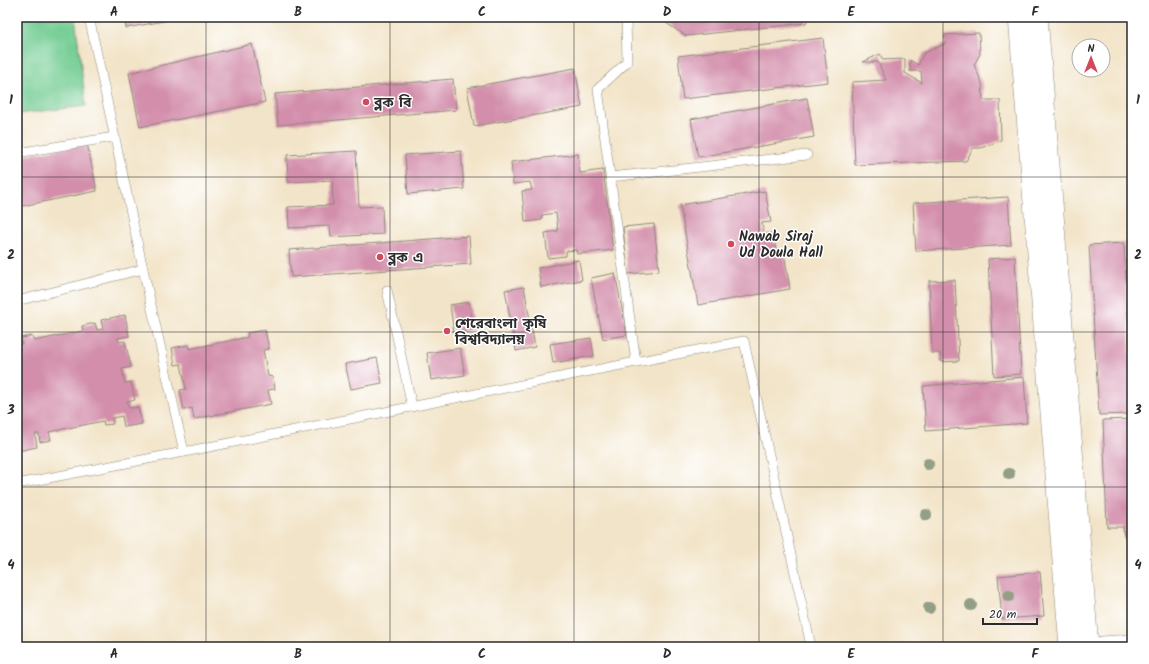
<svg xmlns="http://www.w3.org/2000/svg" width="1149" height="664" viewBox="0 0 1149 664" font-family="Kalam,'Noto Sans Bengali',sans-serif">
<rect width="100%" height="100%" fill="#fff"/>
<filter id="ink" filterUnits="userSpaceOnUse"><feTurbulence type="fractalNoise" baseFrequency=".025" numOctaves="2"/><feDisplacementMap in="SourceGraphic" scale="8" xChannelSelector="R" yChannelSelector="G"/><feConvolveMatrix kernelMatrix="1 2 1 2 8 2 1 2 1" color-interpolation-filters="sRGB"/></filter>
<filter id="wash" filterUnits="userSpaceOnUse"><feTurbulence type="fractalNoise" baseFrequency=".012" numOctaves="4" result="noise"/><feDisplacementMap in="SourceGraphic" scale="16" xChannelSelector="R" yChannelSelector="G"/><feGaussianBlur stdDeviation="0.9" result="paint"/><feColorMatrix in="noise" values="0 0 0 0 0 0 0 0 0 0 0 0 0 0 0 0 0 1.4 0 .05"/><feComposite in="paint" operator="in"/></filter>
<g filter="url(#wash)">
<rect width="100%" height="100%" fill="#f2e4c8"/>
<path fill="#74cd94" stroke="#507c60" d="M17,17H75L86,106L17,114Z"/>
<g id="blocks">
<g fill="#d38eab">
<path d="M124,17H180V18L126,28Z"/>
<path d="M657,17H809L806,23L686,36Z"/>
<path d="M1129,17H1132V30H1130Z"/>
<path d="M979,33L980,54L974,65L982,83L983,100H1000L1001,140L981,148H973L966,161L855,165L852,82L886,80L878,62H863L880,54L883,60L905,59V73L922,83L921,71H910V60L918,65L924,53L945,44V35Z"/>
<path d="M823,38L828,82L683,99L678,56Z"/>
<path d="M252,44L265,102L140,127L129,73Z"/>
<path d="M575,68L582,107L474,126L467,88Z"/>
<path d="M453,79L456,110L278,125L275,94Z"/>
<path d="M807,98L814,137L698,157L691,119Z"/>
<path d="M87,143L97,191L17,207V157Z"/>
<path d="M356,151L359,207L382,206L383,234L331,237L330,226L289,228L288,207L333,205L332,180L288,182L287,155Z"/>
<path d="M461,151L464,189L408,194L405,155Z"/>
<path d="M578,154L580,173L603,170L613,250L577,254L576,250L566,251V256L548,258L545,233L558,231L556,213L542,215V220L525,222L522,191L532,190L530,182L513,184L511,162Z"/>
<path d="M765,191L771,222L762,223L764,235L773,233L777,254L784,253L790,289L698,305L680,205Z"/>
<path d="M1008,197L1011,245L916,251L913,203Z"/>
<path d="M654,224L659,271L628,274L623,227Z"/>
<path d="M469,236L471,264L291,277L289,250Z"/>
<path d="M1124,243L1132,380V414L1099,415L1089,245Z"/>
<path d="M1015,257L1021,374L994,376L988,259Z"/>
<path d="M579,260L582,280L541,287L538,268Z"/>
<path d="M615,273L627,335L603,339L591,278Z"/>
<path d="M955,280L959,361L941,362L940,353H932L929,281Z"/>
<path d="M524,287L535,347L516,351L505,290Z"/>
<path d="M469,302L474,329L454,333L450,305Z"/>
<path d="M125,315L129,336L118,338L119,342L125,341L131,367L122,369L125,383L131,382L135,400L127,401L129,408L138,407L142,424L124,427L122,416L112,418L113,424L104,425L103,421L49,432L51,440L40,442L39,434H35L37,447L17,451V425H19V422H17V360L19,359L18,355H17V345L22,344L21,338L32,336L34,341L83,331L82,326L95,323L97,330L103,329L101,320Z"/>
<path d="M265,330L269,349L263,350L268,376L273,377L275,389L268,390L271,404L194,419L192,408L184,410L180,390L186,389L181,364L175,365L172,348L188,345L189,349L248,337L247,333Z"/>
<path d="M591,338L594,356L553,363L550,344Z"/>
<path d="M460,348L465,375L431,380L427,353Z"/>
<path d="M377,358L382,383L351,389L345,364Z"/>
<path d="M1024,377L1027,423L926,431L923,386Z"/>
<path d="M1132,419V537H1124L1123,527H1107L1103,420Z"/>
<path d="M1040,572L1044,616L1002,619L998,576Z"/>
</g>
</g>
</g>
<g filter="url(#ink)">
<use href="#blocks" fill-opacity="0" stroke="#8e887a" stroke-width="1"/>
<g fill="none" stroke-linecap="round" stroke-linejoin="round">
<defs>
<g id="service">
<path d="M89,17L143,269L184,452L636,362"/>
<path d="M626,17L627,62L598,89L636,362L744,341L811,646"/>
<path d="M17,153L114,137"/>
<path d="M611,177L807,155"/>
<path d="M387,290L412,407"/>
<path d="M17,301L143,269"/>
<path d="M17,484L184,452"/>
</g>
<g id="tertiary">
<path d="M1019,17L1070,647"/>
<path d="M1037,17L1088,647"/>
<path d="M1102,647L1132,645"/>
</g>
</defs>
<use href="#service" stroke="#8e887a" stroke-width="10"/>
<use href="#tertiary" stroke="#8e887a" stroke-width="22"/>
<use href="#service" stroke="#fff" stroke-width="9"/>
<use href="#tertiary" stroke="#fff" stroke-width="21"/>
</g>
<g fill="#939e86">
<circle cx="928" cy="464" r="6"/>
<circle cx="1009" cy="474" r="6"/>
<circle cx="926" cy="515" r="6"/>
<circle cx="1009" cy="596" r="6"/>
<circle cx="971" cy="605" r="6"/>
<circle cx="929" cy="608" r="6"/>
</g>
</g>
<path fill="none" stroke="#2b2b2b" stroke-width="1" stroke-opacity="0.55" d="M206,17V647M390,17V647M574,17V647M759,17V647M943,17V647M17,177H1132M17,332H1132M17,487H1132"/>
<g fill="#d1495b" stroke="#fff" stroke-width="1.5">
<circle cx="366" cy="102" r="4"/>
<circle cx="731" cy="244" r="4"/>
<circle cx="380" cy="257" r="4"/>
<circle cx="447" cy="331" r="4"/>
</g>
<g text-anchor="middle" stroke-width="3" stroke-linejoin="round" paint-order="stroke">
<g font-size="14" font-weight="bold" fill="#2b2b2b" stroke="#fff" text-anchor="start">
<text x="374" y="107">ব্লক বি</text>
<text x="739" y="241">Nawab Siraj<tspan x="739" dy="16">Ud Doula Hall</tspan></text>
<text x="388" y="262">ব্লক এ</text>
<text x="455" y="328">শেরেবাংলা কৃষি<tspan x="455" dy="16">বিশ্ববিদ্যালয়</tspan></text>
</g>
</g>
<rect width="1149" height="664" fill="none" stroke="#fff" stroke-width="44"/>
<g transform="translate(1091 58)"><circle r="19" fill="#ffffff" stroke="#aaaaaa"/>
<path d="M0-3L7 15L0 10L-7 15Z" fill="#d1495b"/>
<text y="-6" font-size="11" font-weight="bold" text-anchor="middle" fill="#2b2b2b">N</text>
</g>
<path d="M983 618v6h54v-6" fill="none" stroke="#2b2b2b" stroke-width="2"/>
<text x="989" y="618" font-size="12" fill="#2b2b2b" stroke="#ffffff" stroke-width="3" paint-order="stroke">20 m</text>
<rect x="22" y="22" width="1105" height="620" fill="none" stroke="#2b2b2b" stroke-width="1.5"/>
<g font-size="13" text-anchor="middle" font-weight="bold" fill="#2b2b2b">
<text x="114" y="16">A</text>
<text x="298" y="16">B</text>
<text x="482" y="16">C</text>
<text x="667" y="16">D</text>
<text x="851" y="16">E</text>
<text x="1035" y="16">F</text>
<text x="11" y="104">1</text>
<text x="1138" y="104">1</text>
<text x="11" y="259">2</text>
<text x="1138" y="259">2</text>
<text x="11" y="414">3</text>
<text x="1138" y="414">3</text>
<text x="11" y="569">4</text>
<text x="1138" y="569">4</text>
<text x="114" y="658">A</text>
<text x="298" y="658">B</text>
<text x="482" y="658">C</text>
<text x="667" y="658">D</text>
<text x="851" y="658">E</text>
<text x="1035" y="658">F</text>
</g>
</svg>
